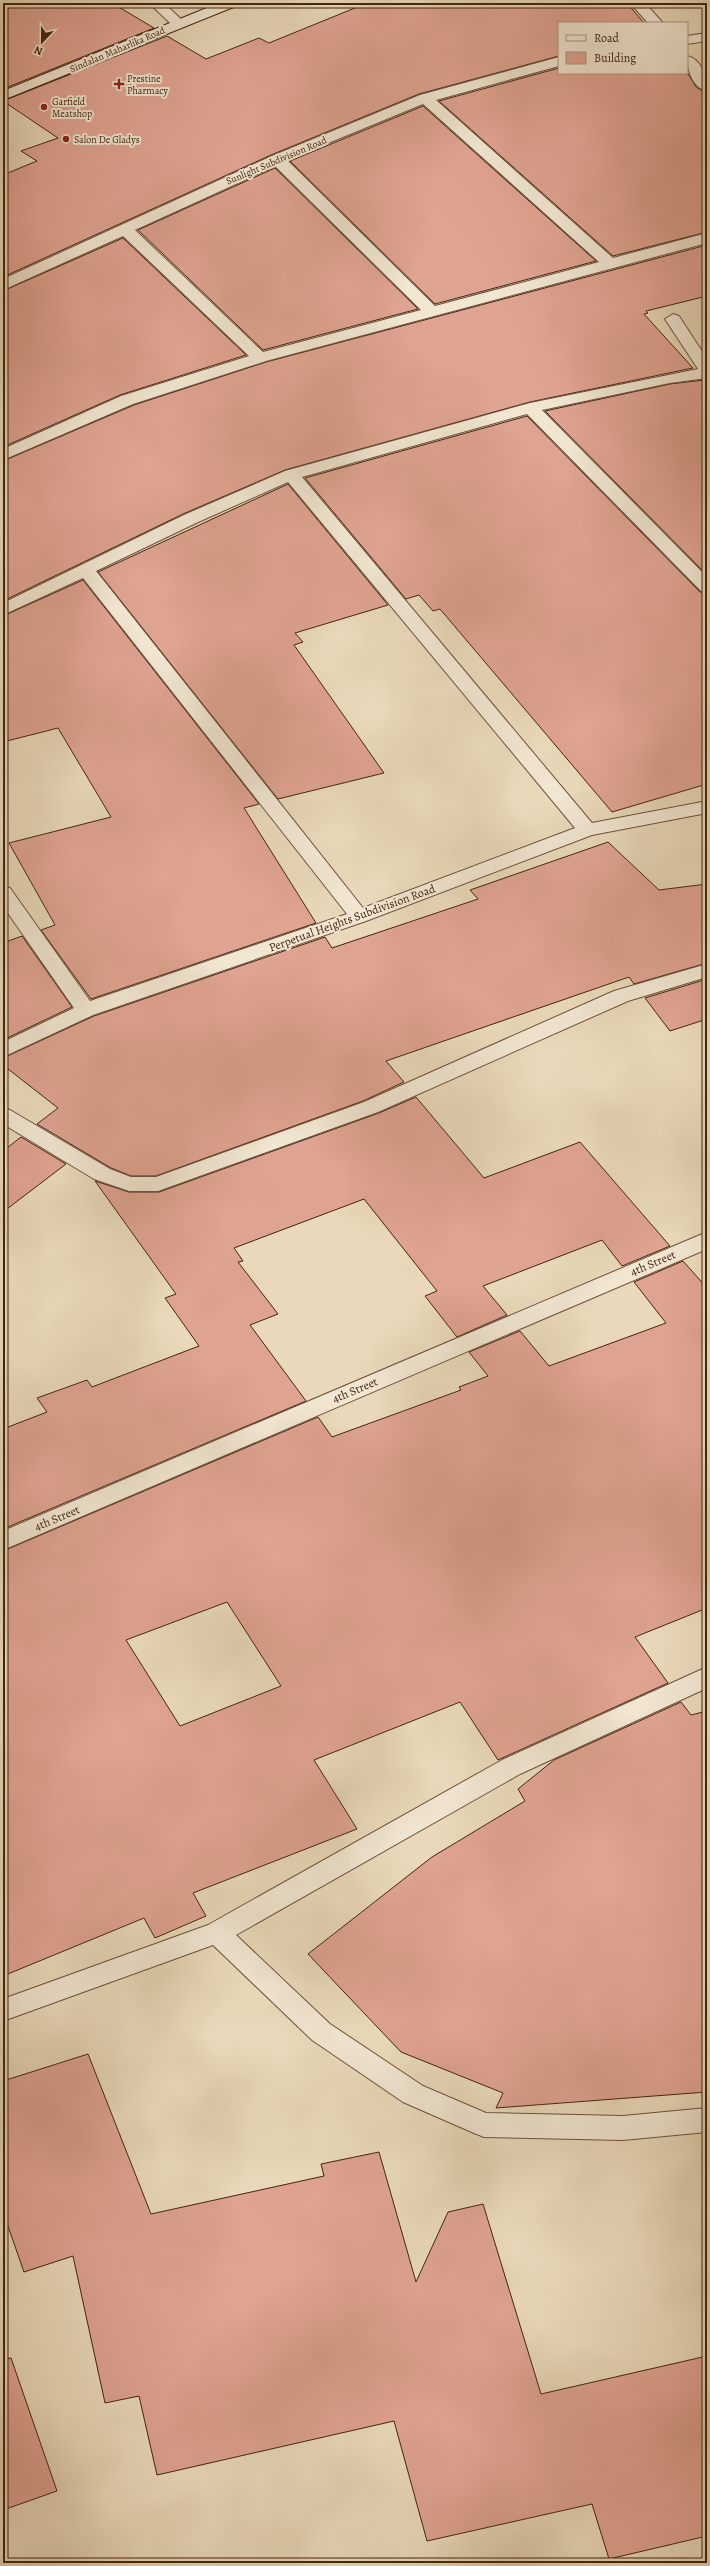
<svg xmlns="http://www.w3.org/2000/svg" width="710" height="2566" viewBox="0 0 710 2566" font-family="Alegreya,serif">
<rect width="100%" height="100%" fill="#e9d9ba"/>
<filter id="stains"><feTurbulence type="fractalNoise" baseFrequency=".005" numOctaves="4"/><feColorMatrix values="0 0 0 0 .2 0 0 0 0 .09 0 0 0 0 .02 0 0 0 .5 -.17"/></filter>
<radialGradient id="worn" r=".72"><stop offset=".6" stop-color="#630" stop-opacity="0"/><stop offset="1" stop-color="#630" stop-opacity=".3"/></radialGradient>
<g fill="#dfa391" stroke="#44230f" fill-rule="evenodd">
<path d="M3,3H112L154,28L3,89Z"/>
<path d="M367,3H627L644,23H559V56L419,94L271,155L3,277V175L37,161L21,151L58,138L3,101L167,36L206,59L259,38L269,43Z"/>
<path d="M559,68V73L687,72L696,87L707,94V232L613,256L439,101Z"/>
<path d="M423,106L596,261L435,304L290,161Z"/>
<path d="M275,168L418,309L263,350L138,230Z"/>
<path d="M123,238L246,355L120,395L3,447V291Z"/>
<path d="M707,245V296L646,311L648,313L644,314L693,368L530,402L285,470L183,514L3,601V461L134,405L266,362Z"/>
<path d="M704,380L707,384V575L545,411L670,384Z"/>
<path d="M527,416L700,592L707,593V784L612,812L440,609L433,611L419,595L406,599L305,478Z"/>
<path d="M288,484L388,605L295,633L303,642L294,645L384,773L278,799L98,572Z"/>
<path d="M83,580L259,804L244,808L316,923L91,999L41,930L55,925L9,843L111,817L58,728L3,742V616Z"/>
<path d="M608,842L659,890L707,884V963L634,984L629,977L386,1061L404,1082L363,1101L156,1176H131L111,1168L37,1124L58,1108L3,1065V1058L94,1016L325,937L332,948L478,899L470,890Z"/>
<path d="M22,936L72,1007L3,1040V943Z"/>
<path d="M707,979V1019L670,1031L645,998Z"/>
<path d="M416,1097L484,1178L580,1142L670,1246L622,1266L602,1240L483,1286L507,1315L457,1337L425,1296L437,1291L364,1199L234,1248L243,1261L238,1262L278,1314L250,1325L306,1401L3,1529V1429L47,1412L37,1398L87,1380L92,1387L199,1346L165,1298L176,1294L95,1181L129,1192H159L379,1113Z"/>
<path d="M21,1137L66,1164L3,1212V1151Z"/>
<path d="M683,1261L707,1288V1608L635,1637L668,1683L498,1760L460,1702L314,1760L357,1829L193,1893L206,1916L155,1938L144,1918L3,1976V1551L318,1417L332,1437L461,1390L459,1387L488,1376L469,1352L520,1331L549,1366L666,1323L634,1282ZM227,1602L281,1686L180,1726L126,1640Z"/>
<path d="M681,1702L691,1715L707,1711V2092L496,2108L503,2093L401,2052L308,1954L432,1857L525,1801L518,1789L554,1760Z"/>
<path d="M88,2054L151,2214L324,2176L321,2164L379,2152L416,2282L448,2212L483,2204L541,2394L707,2356V2536L609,2559L592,2504L427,2541L394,2421L157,2475L139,2396L105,2403L73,2256L24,2272L3,2212V2081Z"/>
<path d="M11,2358L57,2491L3,2510V2359Z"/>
</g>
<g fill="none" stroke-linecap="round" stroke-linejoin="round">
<defs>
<g id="minor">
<path d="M149,3H164L185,23L178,27L173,26Z"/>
<path d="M630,3H645L663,23H648Z"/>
<path d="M707,33V41L687,44V36Z"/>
<path d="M687,56C702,59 707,78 707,91C692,88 687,69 687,56Z"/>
<path d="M559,57V66L436,100L613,258L707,233V243L266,361L133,404L3,460V449L121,396L249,356L123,236L3,290V279L272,156L420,95ZM423,104L599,262L435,306L287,160ZM275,166L421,310L263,352L135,230Z"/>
<path d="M673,314L679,316L707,359V378L670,383L542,410L707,577V592L701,591L527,414L302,477L592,823L707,801V813L592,835L366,921L93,1015L3,1057V1042L74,1008L3,906V886L10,888L90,1001L347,914L83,578L3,615V603L184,515L285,471L530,403L698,369L665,319ZM288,482L575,828L363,908L96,571L196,523Z"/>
<path d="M707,964V977L628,1001L378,1112L158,1191H129L94,1179L3,1124V1108L10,1110L110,1169L131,1177H156L364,1102L614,991Z"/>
<path d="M707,1232V1249L3,1550V1531Z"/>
<path d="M707,1667V1688L520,1774L236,1935L330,2024L423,2086L486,2113L623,2116L707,2108V2132L623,2140L484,2137L474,2133L403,2102L312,2040L213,1945L3,2021V1999L208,1925L502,1760Z"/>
</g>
<path id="secondary" d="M219,3H238L236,6L3,100V91Z"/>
</defs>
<use href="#minor" stroke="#6d503a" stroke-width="2"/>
<use href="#secondary" stroke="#44230f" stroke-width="2"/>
<use href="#minor" fill="#f1e6d2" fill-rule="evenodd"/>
<use href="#secondary" fill="#f1e6d2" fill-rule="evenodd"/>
</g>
<g fill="#8f2418" stroke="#f1e6d2" stroke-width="1.5">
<path d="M117 78h4v4h4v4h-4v4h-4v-4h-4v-4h4z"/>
<circle cx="44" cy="107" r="4"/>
<circle cx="66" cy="139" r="4"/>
</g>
<g text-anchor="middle" stroke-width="4" stroke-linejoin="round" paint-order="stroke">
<g font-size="10" fill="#44230f" stroke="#f1e6d2">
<text transform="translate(117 49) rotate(-23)" y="4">Sindalan Maharlika Road</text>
<text transform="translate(276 160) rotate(-23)" y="4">Sunlight Subdivision Road</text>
</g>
<g font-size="10" fill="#44230f" stroke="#f1e6d2" text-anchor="start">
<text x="127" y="82">Prestine<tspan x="127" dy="12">Pharmacy</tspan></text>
<text x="52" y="105">Garfield<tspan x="52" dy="12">Meatshop</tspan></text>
<text x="74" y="143">Salon De Gladys</text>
</g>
<g font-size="12" fill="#44230f" stroke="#f1e6d2">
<text transform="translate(352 918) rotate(-20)" y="4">Perpetual Heights Subdivision Road</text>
<text transform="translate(653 1263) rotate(-23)" y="4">4th Street</text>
<text transform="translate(355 1390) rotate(-23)" y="4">4th Street</text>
<text transform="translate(57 1518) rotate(-23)" y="4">4th Street</text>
</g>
</g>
<rect width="710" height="2566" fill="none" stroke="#e9d9ba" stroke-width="16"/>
<rect x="4" y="4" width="702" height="2558" fill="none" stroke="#44230f" stroke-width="2"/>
<rect x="8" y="8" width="694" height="2550" fill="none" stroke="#44230f"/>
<rect x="558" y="22" width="130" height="52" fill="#f1e6d2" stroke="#ac9884"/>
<rect x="566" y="35" width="20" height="6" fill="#f1e6d2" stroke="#ac9884"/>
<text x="594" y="42" font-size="12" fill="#44230f">Road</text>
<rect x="566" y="52" width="20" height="12" fill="#dfa391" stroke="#ac9884"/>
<text x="594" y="62" font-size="12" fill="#44230f">Building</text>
<g transform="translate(42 42) rotate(202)" stroke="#f1e6d2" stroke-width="3" paint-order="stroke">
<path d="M0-3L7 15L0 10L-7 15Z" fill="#44230f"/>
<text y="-6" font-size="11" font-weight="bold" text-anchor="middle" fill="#44230f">N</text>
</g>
<rect width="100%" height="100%" filter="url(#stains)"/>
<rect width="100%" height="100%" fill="url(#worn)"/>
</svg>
